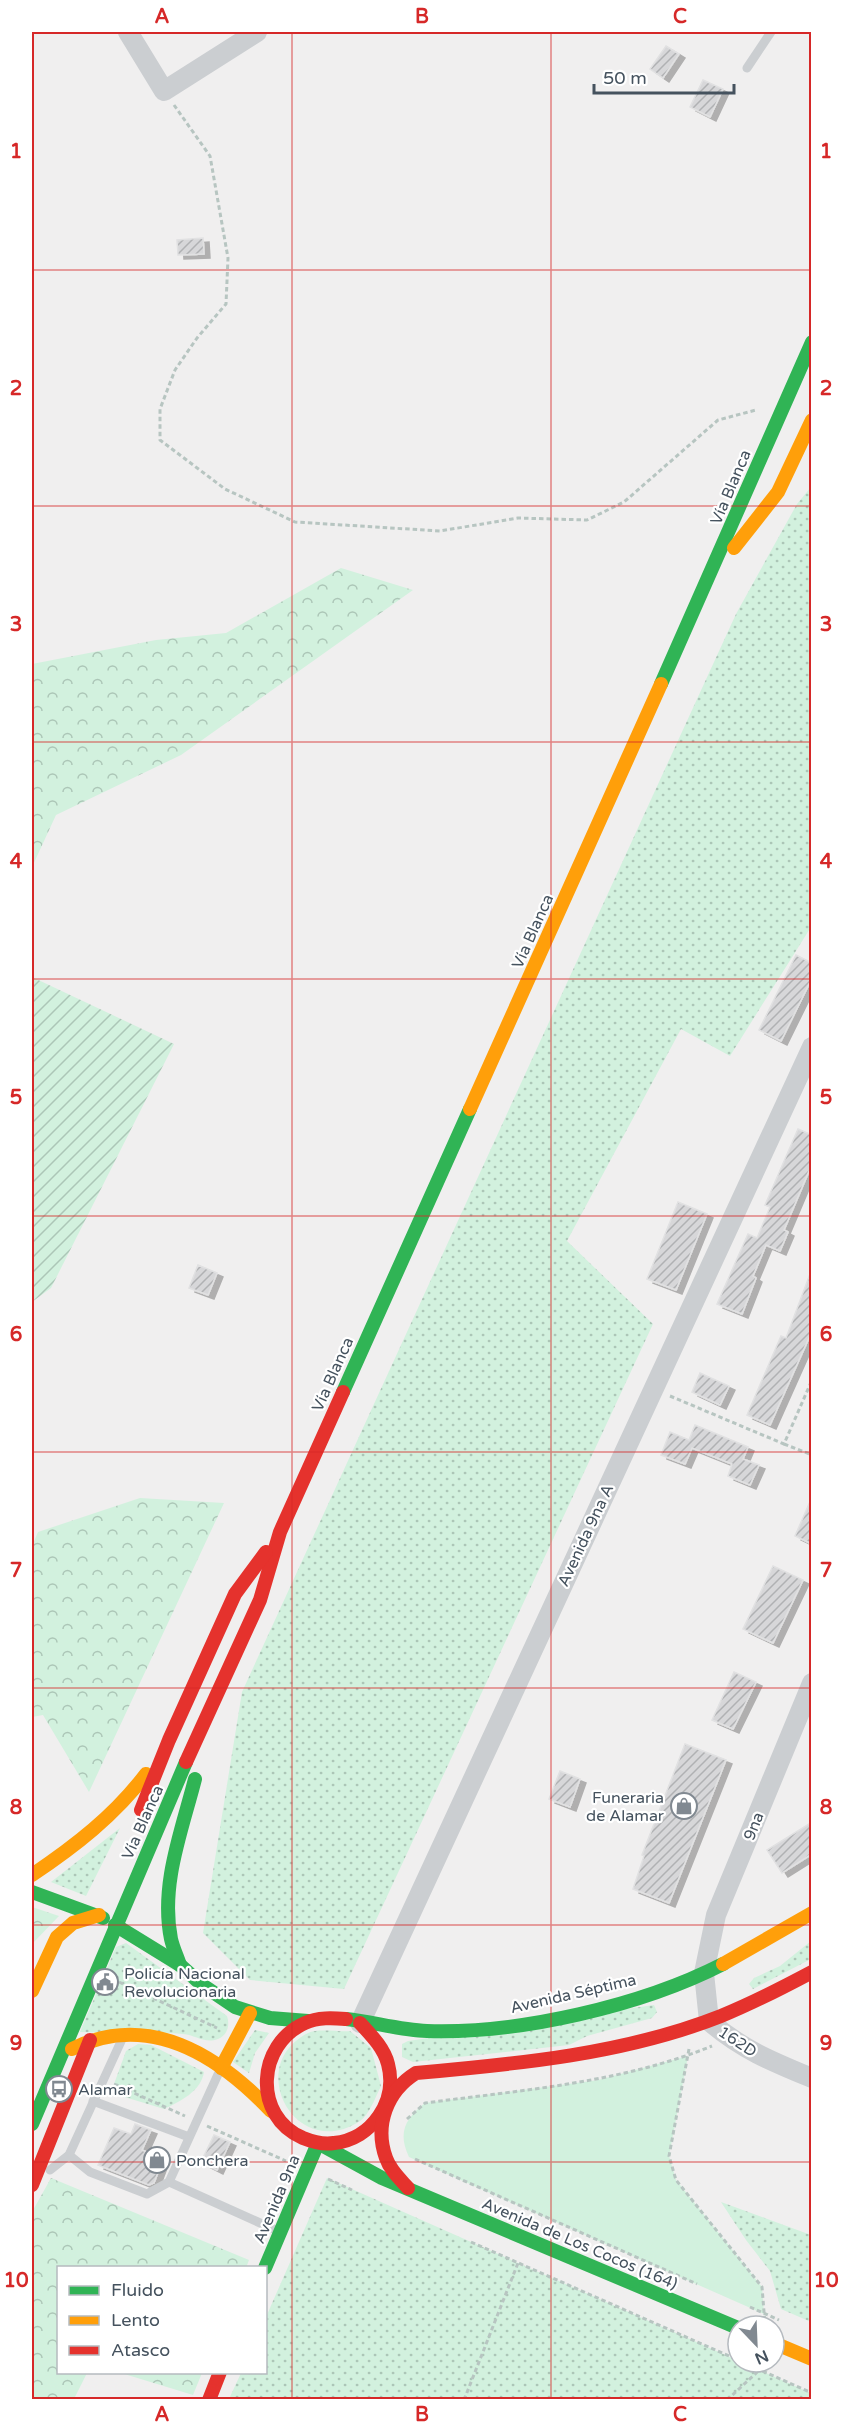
<svg xmlns="http://www.w3.org/2000/svg" width="843" height="2431" viewBox="0 0 843 2431" font-family="'Varela Round',sans-serif">
<defs>
<pattern id="grass-dots" width="8" height="8" patternUnits="userSpaceOnUse" patternTransform="scale(1.5)"><rect width="8" height="8" fill="#d2f1de"/><path d="M2 2h.1M6 6h.1" fill="none" stroke="#acc6b7" stroke-width="1.8" stroke-linecap="round"/></pattern>
<pattern id="forest-crowns" width="20" height="18" patternUnits="userSpaceOnUse" patternTransform="scale(1.5)"><rect width="20" height="18" fill="#d2f1de"/><path d="M2 6a3 3 0 1 1 6 0M12 15a3 3 0 1 1 6 0" fill="none" stroke="#acc6b7"/></pattern>
<pattern id="garden-furrows" width="10" height="10" patternUnits="userSpaceOnUse" patternTransform="scale(1.5)"><rect width="10" height="10" fill="#d2f1de"/><path d="M-1 1l2-2M0 10L10 0M9 11l2-2" fill="none" stroke="#acc6b7"/></pattern>
<pattern id="building-hatch" width="6" height="6" patternUnits="userSpaceOnUse" patternTransform="scale(1.5)"><rect width="6" height="6" fill="#d7d7d9"/><path d="M-1 1l2-2M0 6l6-6M5 7l2-2" fill="none" stroke="#b0b1b3"/></pattern>
<filter id="shadow"><feDropShadow dx="6" dy="4" stdDeviation="0" flood-color="#0004"/></filter>
</defs>
<rect width="100%" height="100%" fill="#f0efef"/>
<g fill="url(#grass-dots)">
<path d="M811,487V927L730,1056L681,1029L567,1241L653,1324L344,1989L250,1980L203,1933L242,1692L736,614L797,504Z"/>
<path d="M120,1828L86,1896L51,1882Z"/>
<path d="M811,1941V1959L753,1989L749,1984L754,1978L780,1966Z"/>
<path d="M126,1943L227,2016C230,2024 228,2035 218,2039C204,2044 196,2035 183,2034C149,2031 114,2033 80,2032L116,1947Z"/>
<path d="M654,2005L657,2012L652,2018L587,2036L569,2045L413,2062L402,2057V2044L408,2041Z"/>
<path d="M255,2030L269,2033L255,2053L249,2073L233,2062Z"/>
<path d="M350,2031L371,2048L381,2086C376,2096 369,2115 360,2121C296,2163 243,2066 308,2033C318,2028 338,2032 350,2031Z"/>
<path d="M138,2044L151,2045L204,2072C201,2091 181,2101 164,2109L118,2095L114,2091V2084L126,2051Z"/>
<path d="M327,2178L811,2393V2399H229L241,2373L266,2372V2317Z"/>
<path d="M721,2202L811,2235V2322L781,2309L770,2271L746,2240Z"/>
</g>
<g fill="url(#forest-crowns)">
<path d="M341,568L413,590L181,755L56,815L32,867V664L156,640L226,633Z"/>
<path d="M140,1498L224,1503L89,1792L43,1715L32,1717V1546L38,1532Z"/>
<path d="M32,1907L59,1916L32,1944Z"/>
<path d="M51,2178L249,2260L246,2268H58V2372L87,2373L74,2399L32,2400V2212Z"/>
<path d="M121,2373L202,2372V2373L193,2395Z"/>
</g>
<path fill="#d2f1de" d="M688,2056L669,2156L676,2180L762,2287L764,2314L409,2157C397,2132 406,2118 425,2103L598,2080Z"/>
<path fill="url(#garden-furrows)" d="M32,977L174,1044L51,1288L32,1302Z"/>
<g fill="url(#building-hatch)" stroke="#e1e1e2" stroke-width="1.5" filter="url(#shadow)">
<path d="M666,46L679,54L663,78L650,69Z"/>
<path d="M703,80L723,89L710,117L690,107Z"/>
<path d="M203,238L204,254L178,255L177,240Z"/>
<path d="M796,955L812,963V978L781,1041L759,1030Z"/>
<path d="M798,1129L812,1135V1164L784,1230L788,1232L780,1251L766,1245L753,1276L756,1278L742,1314L717,1304L748,1234L757,1238L770,1207L765,1205Z"/>
<path d="M678,1202L707,1214L676,1290L647,1279Z"/>
<path d="M198,1265L217,1273L208,1295L189,1288Z"/>
<path d="M810,1274L812,1331L770,1425L747,1415L781,1336L786,1338Z"/>
<path d="M700,1373L729,1386L720,1405L692,1392Z"/>
<path d="M695,1425L748,1447L743,1459L759,1465L750,1485L728,1476L732,1464L692,1448L685,1464L661,1455L670,1432L689,1440Z"/>
<path d="M812,1497V1544L795,1536Z"/>
<path d="M773,1566L803,1580L773,1643L743,1629Z"/>
<path d="M734,1672L756,1682L733,1729L712,1720Z"/>
<path d="M685,1744L726,1760L669,1903L633,1889L644,1856L642,1855Z"/>
<path d="M560,1771L580,1779L570,1807L549,1799Z"/>
<path d="M812,1822V1854L782,1873L767,1850Z"/>
<path d="M135,2124L151,2130L142,2150L163,2159L154,2183L149,2185L98,2165L114,2128L131,2134Z"/>
<path d="M214,2135L230,2142L217,2170L201,2162Z"/>
</g>
<g fill="none" stroke-linecap="round" stroke-linejoin="round">
<g stroke="#b7c5c1" stroke-width="3" stroke-dasharray="4.5 3" stroke-linecap="butt">
<path d="M174,105L210,156L228,258L226,304L197,338L175,370L160,409V440L225,489L295,522L440,531L518,518L587,520L624,502L718,420L756,410"/>
<path d="M670,1396L784,1444L812,1380"/>
<path d="M784,1444L812,1455"/>
<path d="M119,1982L217,2028"/>
<path d="M689,2049L669,2156L676,2180L762,2287L765,2324"/>
<path d="M114,2084L185,2116"/>
<path d="M407,2119L425,2103C522,2090 621,2083 712,2046"/>
<path d="M207,2126L286,2161"/>
<path d="M415,2159L697,2284"/>
<path d="M328,2179L352,2190"/>
<path d="M471,2242L738,2360"/>
<path d="M750,2307L779,2320"/>
<path d="M742,2362L812,2393"/>
<path d="M464,2400L518,2263"/>
<path d="M727,2400L767,2363"/>
</g>
<g stroke="#cbced1" stroke-width="9">
<path d="M747,68L771,32"/>
<path d="M93,2101L189,2137"/>
<path d="M69,2155L90,2172L147,2194L169,2182L278,2231"/>
<path d="M50,2170L69,2155L123,2037"/>
<path d="M169,2182L220,2070"/>
</g>
<g stroke="#cbced1" stroke-width="20">
<path d="M128,32L164,91L257,32"/>
<path d="M812,1683L716,1915L704,1973L709,2021C741,2049 773,2062 812,2078"/>
<path d="M360,2023L812,1047"/>
</g>
<g stroke="#30b455" stroke-width="14">
<path d="M661,684L812,342"/>
<path d="M343,1392L470,1109"/>
<path d="M32,1892L103,1918"/>
<path d="M115,1925L180,1965L201,1984L235,2007L270,2018L308,2021"/>
<path d="M180,1965C177,1956 173,1948 171,1939C160,1885 182,1830 195,1779"/>
<path d="M346,2019C373,2022 400,2030 427,2031C519,2034 641,2006 723,1964"/>
<path d="M32,2124L186,1762"/>
<path d="M318,2143L382,2178L738,2328"/>
<path d="M265,2268L318,2143"/>
</g>
<g stroke="#ff9f0a" stroke-width="14">
<path d="M734,548L778,492L812,420"/>
<path d="M470,1109L661,684"/>
<path d="M32,1875C75,1846 114,1816 146,1774"/>
<path d="M723,1964L812,1913"/>
<path d="M32,1991L57,1937L73,1923L99,1915"/>
<path d="M72,2049C148,2011 218,2055 271,2111"/>
<path d="M221,2068L250,2013"/>
<path d="M774,2343L812,2359"/>
</g>
<g stroke="#e5322d" stroke-width="14">
<path d="M186,1762L260,1600L280,1532L343,1392"/>
<path d="M141,1810L169,1740L235,1594L266,1552"/>
<path d="M346,2019C333,2018 318,2017 305,2023C257,2044 252,2116 303,2138C313,2142 323,2145 334,2143C372,2139 398,2101 388,2064C384,2048 371,2035 360,2023"/>
<path d="M32,2185L90,2040"/>
<path d="M408,2188C400,2179 390,2170 386,2158C374,2125 387,2091 416,2073C518,2064 625,2054 721,2016C753,2003 782,1988 812,1972"/>
<path d="M209,2400L220,2372"/>
</g>
</g>
<path fill="none" stroke="#d62828" stroke-width="1.5" stroke-opacity="0.55" d="M292,32V2400M551,32V2400M32,270H812M32,506H812M32,742H812M32,979H812M32,1216H812M32,1452H812M32,1688H812M32,1925H812M32,2162H812"/>
<defs>
<symbol id="shop-ring" viewBox="-11 -11 22 22"><circle r="9.5" fill="#fff" stroke="#818991" stroke-width="1.5"/><path d="M-5-2.5h2.3a2.7 3.5 0 0 1 5.4 0H5L5.5 6h-11ZM-1.5-2.5h3a1.5 2.3 0 0 0-3 0Z" fill="#818991"/></symbol>
<symbol id="civic-ring" viewBox="-11 -11 22 22"><circle r="9.5" fill="#fff" stroke="#818991" stroke-width="1.5"/><path d="M-.6-6.5H3V-4.5H.6V-3L4-1V1h2V6H-6V1h2V-1L-.6-3ZM-1.2 2.5V6h2.4V2.5Z" fill="#818991"/></symbol>
<symbol id="bus-ring" viewBox="-11 -11 22 22"><circle r="9.5" fill="#fff" stroke="#818991" stroke-width="1.5"/><path d="M-5-6H5V4H4V6H2V4H-2V6H-4V4H-5ZM-3.5-4V0h7V-4ZM-3.5 1.2v1.5H-2V1.2ZM2 1.2v1.5H3.5V1.2Z" fill="#818991"/></symbol>
</defs>
<g fill-rule="evenodd">
<use href="#shop-ring" x="669" y="1791" width="30" height="30"/>
<use href="#civic-ring" x="90" y="1967" width="30" height="30"/>
<use href="#bus-ring" x="44" y="2074" width="30" height="30"/>
<use href="#shop-ring" x="142" y="2145" width="30" height="30"/>
</g>
<g text-anchor="middle" stroke-width="4.5" stroke-linejoin="round" paint-order="stroke">
<g font-size="16" fill="#45525e" stroke="#fff">
<text transform="translate(730 487) rotate(-67)" y="6">Vía Blanca</text>
<text transform="translate(532 931) rotate(-66)" y="6">Vía Blanca</text>
<text transform="translate(332 1374) rotate(-66)" y="6">Vía Blanca</text>
<text transform="translate(585 1535) rotate(-65)" y="6">Avenida 9na A</text>
<text transform="translate(142 1822) rotate(-66)" y="6">Vía Blanca</text>
<text transform="translate(753 1826) rotate(-68)" y="6">9na</text>
<text transform="translate(573 1993) rotate(-13)" y="6">Avenida Séptima</text>
<text transform="translate(738 2041) rotate(33)" y="6">162D</text>
<text transform="translate(276 2199) rotate(-67)" y="6">Avenida 9na</text>
<text transform="translate(580 2243) rotate(23)" y="6">Avenida de Los Cocos (164)</text>
</g>
<g font-size="16" fill="#45525e" stroke="#fff" text-anchor="start">
<text x="664" y="1803" text-anchor="end">Funeraria<tspan x="664" dy="18">de Alamar</tspan></text>
<text x="124" y="1979">Policía Nacional<tspan x="124" dy="18">Revolucionaria</tspan></text>
<text x="78" y="2095">Alamar</text>
<text x="176" y="2166">Ponchera</text>
</g>
</g>
<rect width="843" height="2431" fill="none" stroke="#ffffff" stroke-width="66"/>
<rect x="57" y="2266" width="210" height="108" fill="#ffffff" stroke="#b5babf" stroke-width="1.5"/>
<rect x="69" y="2286" width="30" height="9" fill="#30b455" stroke="#b5babf" stroke-width="1.5"/>
<text x="111" y="2296" font-size="18" fill="#45525e">Fluido</text>
<rect x="69" y="2316" width="30" height="9" fill="#ff9f0a" stroke="#b5babf" stroke-width="1.5"/>
<text x="111" y="2326" font-size="18" fill="#45525e">Lento</text>
<rect x="69" y="2346" width="30" height="9" fill="#e5322d" stroke="#b5babf" stroke-width="1.5"/>
<text x="111" y="2356" font-size="18" fill="#45525e">Atasco</text>
<g transform="translate(756 2344) rotate(157)"><circle r="28" fill="#ffffff" stroke="#b5babf" stroke-width="1.5"/>
<path d="M0-4.5L10 22L0 15L-10 22Z" fill="#818991"/>
<text y="-9" font-size="16" font-weight="bold" text-anchor="middle" fill="#45525e">N</text>
</g>
<path d="M594 84v9h140v-9" fill="none" stroke="#45525e" stroke-width="3"/>
<text x="603" y="84" font-size="18" fill="#45525e" stroke="#ffffff" stroke-width="4.5" paint-order="stroke">50 m</text>
<rect x="33" y="33" width="777" height="2365" fill="none" stroke="#d62828" stroke-width="2"/>
<g font-size="20" text-anchor="middle" font-weight="bold" fill="#d62828">
<text x="162" y="23">A</text>
<text x="422" y="23">B</text>
<text x="680" y="23">C</text>
<text x="16" y="158">1</text>
<text x="826" y="158">1</text>
<text x="16" y="395">2</text>
<text x="826" y="395">2</text>
<text x="16" y="631">3</text>
<text x="826" y="631">3</text>
<text x="16" y="868">4</text>
<text x="826" y="868">4</text>
<text x="16" y="1104">5</text>
<text x="826" y="1104">5</text>
<text x="16" y="1341">6</text>
<text x="826" y="1341">6</text>
<text x="16" y="1577">7</text>
<text x="826" y="1577">7</text>
<text x="16" y="1814">8</text>
<text x="826" y="1814">8</text>
<text x="16" y="2050">9</text>
<text x="826" y="2050">9</text>
<text x="16" y="2287">10</text>
<text x="826" y="2287">10</text>
<text x="162" y="2421">A</text>
<text x="422" y="2421">B</text>
<text x="680" y="2421">C</text>
</g>
</svg>
